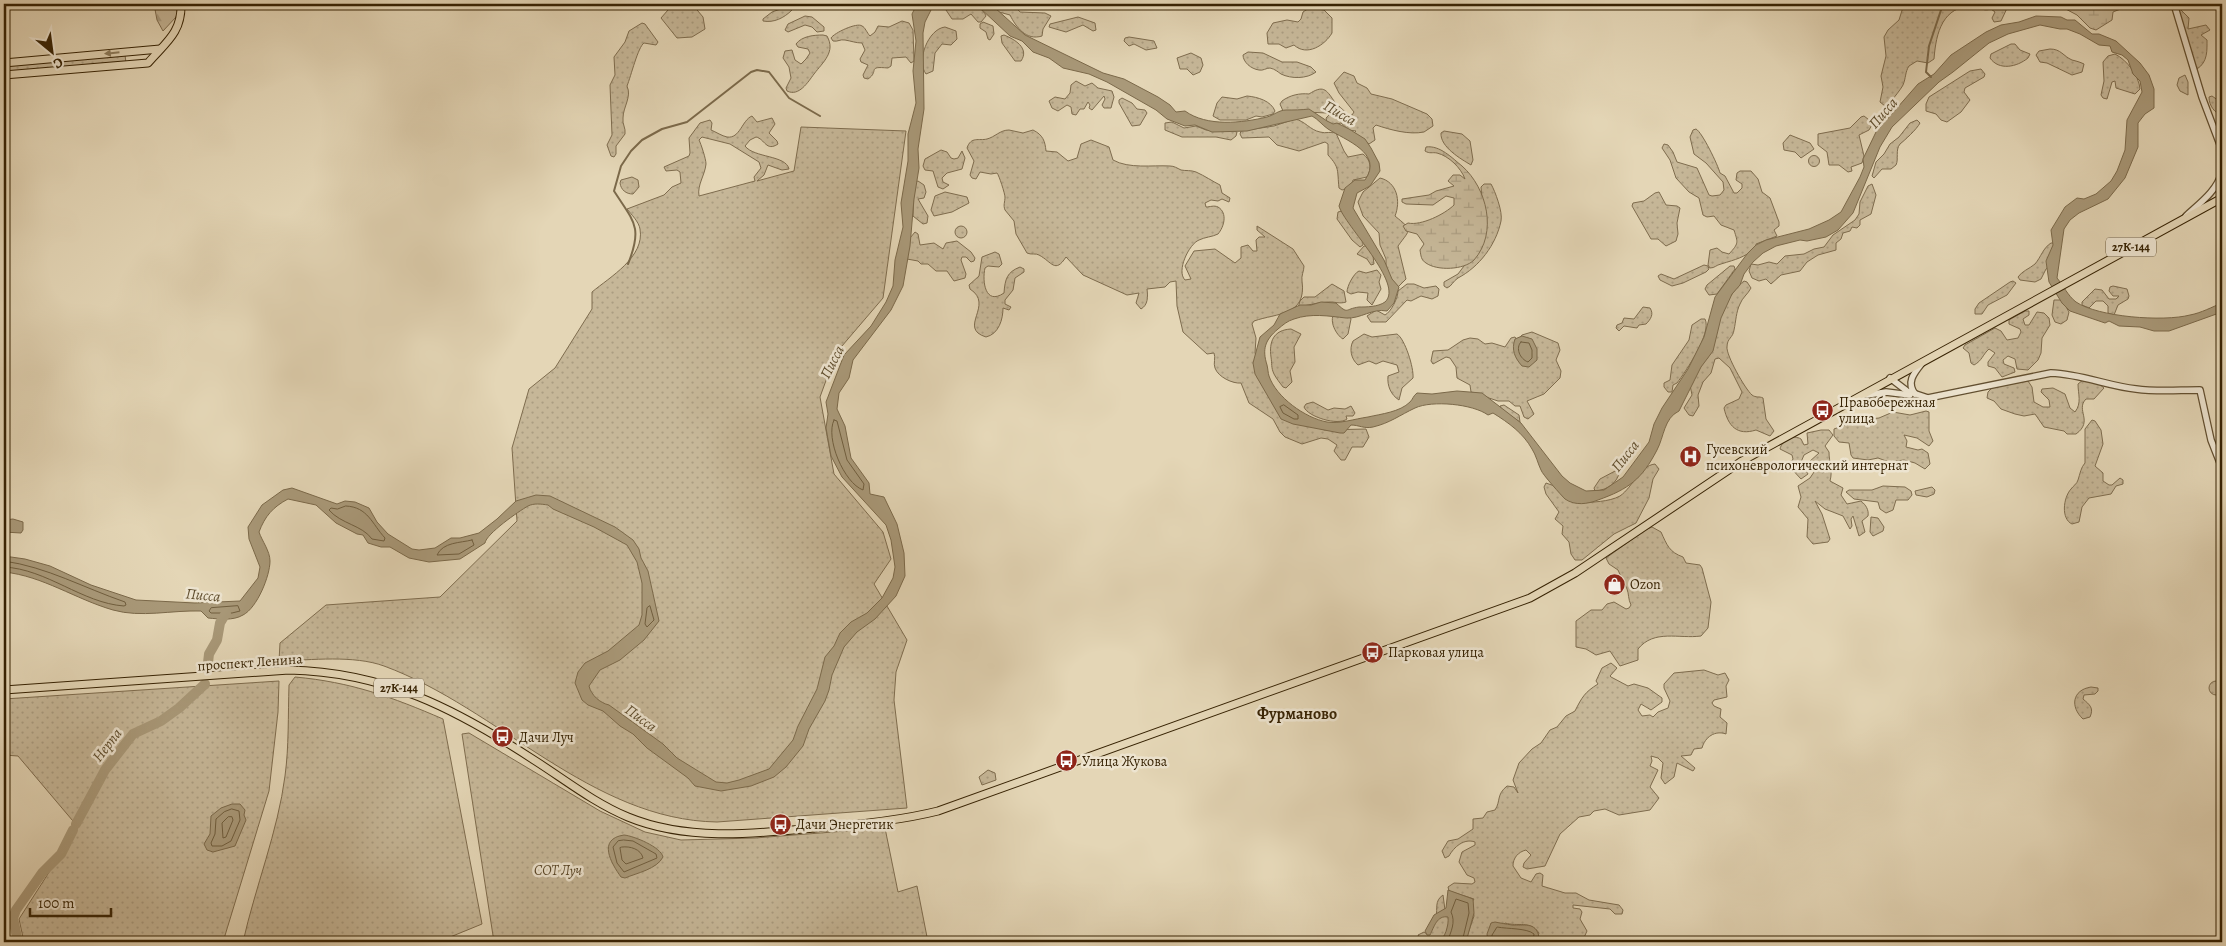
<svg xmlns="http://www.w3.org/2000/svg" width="2226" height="946" viewBox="0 0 2226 946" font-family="Alegreya,serif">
<defs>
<pattern id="grass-dots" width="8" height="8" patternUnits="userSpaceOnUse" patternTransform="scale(1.25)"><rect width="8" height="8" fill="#c6b798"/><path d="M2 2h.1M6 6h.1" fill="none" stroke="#ab9d81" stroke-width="1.8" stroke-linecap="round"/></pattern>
<pattern id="forest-firs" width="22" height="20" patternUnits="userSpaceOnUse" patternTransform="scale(1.25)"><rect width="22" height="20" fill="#c6b798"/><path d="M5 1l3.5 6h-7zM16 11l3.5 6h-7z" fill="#ab9d81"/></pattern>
<pattern id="wetland-marsh" width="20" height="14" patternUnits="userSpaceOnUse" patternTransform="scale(1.25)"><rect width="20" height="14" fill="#c6b798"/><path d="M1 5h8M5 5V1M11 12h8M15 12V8" fill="none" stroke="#ab9d81"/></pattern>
</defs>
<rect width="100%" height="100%" fill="#e4d6b6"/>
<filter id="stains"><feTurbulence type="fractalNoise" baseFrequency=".004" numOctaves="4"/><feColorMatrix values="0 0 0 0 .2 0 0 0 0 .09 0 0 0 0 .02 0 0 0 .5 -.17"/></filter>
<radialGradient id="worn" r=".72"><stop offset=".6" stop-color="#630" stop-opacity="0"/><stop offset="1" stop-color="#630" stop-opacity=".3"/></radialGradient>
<g fill="url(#grass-dots)" stroke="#7e6c4e" fill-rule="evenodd">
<path d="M670,4H692L703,17L705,29L692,37L677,38L661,18L668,10Z"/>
<path d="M948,4C960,4 981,3 986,16L981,22H978L971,14L963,19H952L946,10Z"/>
<path d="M984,4H1013L1020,12L1045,13L1051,16L1043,29L1042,36C1026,41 1016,27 1010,15L999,12L994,7L990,8Z"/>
<path d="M1904,4H2009L2001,21L1994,22L1992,18L1995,12L1991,9C1981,12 1981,6 1973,6C1943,6 1936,32 1934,59L1928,63L1917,61L1909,66C1905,72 1906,78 1903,85C1901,89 1889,105 1885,106L1880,102L1883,87L1881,76L1886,56L1884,37L1888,30L1899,20Z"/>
<path d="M786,7H790L792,10C784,18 774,23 763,21V19L772,12Z"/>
<path d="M2178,7L2189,18L2188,29L2206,25L2210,30L2201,35L2207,40C2207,50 2208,62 2197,69L2194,67L2177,11Z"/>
<path d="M1309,8L1324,10L1332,18V33C1325,45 1307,57 1294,45L1286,48L1279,44H1268L1267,33L1273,23L1287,20L1298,22L1301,19L1303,12Z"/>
<path d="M805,16L812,17L824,27V31L817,32L812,27L805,25L788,32L785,30L788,24Z"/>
<path d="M1078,17L1095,23L1096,30L1093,31L1083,25L1066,32L1049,27L1050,24Z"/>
<path d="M902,21L909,23L913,30L914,61L911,63L906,57L892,58L891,66L888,68C866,66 880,71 868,79L864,78L863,75L868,65L861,62L860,59L865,50L862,43C856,43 851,41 845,40C840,39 838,42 833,41L831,38C834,33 857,22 862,26C865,27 867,33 870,36L875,32L878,26L889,27Z"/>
<path d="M983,22L993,26L994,34L990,40L988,39L986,32L980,28V24Z"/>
<path d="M642,23L645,24L658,42L656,45L644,43C638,47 631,76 627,86C632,97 623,107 623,118C622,124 626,128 625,134L616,146V154L614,157L611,156L607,145L612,135L610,85L615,75L614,57L625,42L629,31Z"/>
<path d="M945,27L956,31L957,39L951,45L942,44L935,53L933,71L926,74C916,61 928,29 945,27Z"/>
<path d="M823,35L827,36C836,52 823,62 814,74C808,82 799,97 787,91L786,88L791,78L789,67L783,58L785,51L792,50L795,60L801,64L806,59L810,53L808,49L798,47L796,44C802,36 814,35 823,35Z"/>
<path d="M1004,35C1014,39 1030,48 1021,61H1015L1002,43L1001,36Z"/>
<path d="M1129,37L1154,41L1157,48L1146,50L1134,44L1129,46L1124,41L1125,38Z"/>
<path d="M2011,44H2015L2020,50L2030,54L2028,58C2017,67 1999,71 1990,58L1991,54Z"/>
<path d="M2050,49C2061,49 2063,56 2072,60C2076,61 2080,62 2084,64L2082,72L2072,75L2047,63L2040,62L2036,55L2039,51Z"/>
<path d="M1248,52L1263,53L1282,62H1297L1311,67L1316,72C1307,79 1291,79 1281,74C1278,72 1275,69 1270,68C1266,68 1263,71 1259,70C1251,69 1243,62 1243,55Z"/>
<path d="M1191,53L1201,58L1203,65L1200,72L1193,75L1187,69H1180L1177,58Z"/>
<path d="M2115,54C2127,60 2139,76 2140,89L2135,94L2116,88L2115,81L2112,82L2107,99L2103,98L2101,95L2104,81L2103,62L2108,56Z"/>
<path d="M125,55L126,63L4,72V65Z"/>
<path d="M1981,69L1985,74L1984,77L1965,88L1964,92L1970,100L1961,112L1947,122L1941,120L1936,114L1926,111V104L1929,97L1970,71Z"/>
<path d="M1344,72L1354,76L1357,83L1367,88L1371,94L1392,99L1427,114L1432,119L1433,126L1424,132C1409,135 1391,130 1376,125L1373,128L1375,140L1369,144L1354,133L1356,131L1349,130L1341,123L1333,125L1327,122L1326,118L1329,115L1327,113L1283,111L1280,104L1282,101C1290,95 1300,93 1309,94C1323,85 1326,89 1334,101C1337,105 1344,110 1348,115H1352L1354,112L1339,93L1334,83Z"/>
<path d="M2185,75L2188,82V95L2180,91L2177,85L2179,78Z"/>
<path d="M1076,81L1085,86L1092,83L1098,88L1112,91L1114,97L1111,108H1104L1102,105L1105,99L1104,96L1092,110L1089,108L1090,105L1088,102L1084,109H1080L1076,115L1072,114L1071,107L1067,105L1058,111L1052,108L1049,101L1055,97L1065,99L1070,93L1071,85Z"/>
<path d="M1247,96C1258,97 1271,101 1275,111L1273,114L1262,117L1256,116L1246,120H1220L1213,116L1217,103L1222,97L1237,99Z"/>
<path d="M2212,96L2222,103V116C2215,113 2209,106 2209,97Z"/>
<path d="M1122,98L1132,103L1137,109L1145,110L1147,113L1140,125L1132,126L1119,103V100Z"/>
<path d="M752,116L757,122L772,118L775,124L769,133L777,141L778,144C766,152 765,139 756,137L750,140L745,146C754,158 786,155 789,169L782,170L768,165L764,175L757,181L794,171L801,127L906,131L883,298L836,353L820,397L834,474L883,532L891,559L874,584L907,640L896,672L894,700L907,808L717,822C591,820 498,708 384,666C354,655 311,660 279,661L280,643L326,605L440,597L517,521L512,448L529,389L555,368L592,309V292C610,277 645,257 640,229C639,222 631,214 627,209L664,195L672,187L681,183L680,172L677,170L666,171L664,167L689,156L690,153L689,138L700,123L710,120L712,123L711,130C716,132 722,136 727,137C740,139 742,120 752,116ZM702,137L730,144L759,162L761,168L754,177L755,181L699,196C697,185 705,175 706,164C706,159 701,144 699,140Z"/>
<path d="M1864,116L1873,123L1869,130L1859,135L1864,156L1862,163L1851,167L1852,171L1848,172L1839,165H1829L1827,152L1818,145V134L1850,128L1861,117Z"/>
<path d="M1295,119C1305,121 1310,130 1320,132C1326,134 1331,131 1336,133L1344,151L1348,157L1363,154C1371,160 1372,169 1367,177L1353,180C1352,186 1347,189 1342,190L1339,188C1337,170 1340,168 1328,155V144L1325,142L1299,151L1277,145L1269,137L1242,138L1240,134L1241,131L1274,126Z"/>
<path d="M1917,120L1920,123C1917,129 1905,140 1900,144C1895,150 1899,159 1896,165L1891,169H1882L1874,178L1872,176L1876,162L1884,154L1890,144L1899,137L1910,123Z"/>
<path d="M1172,122L1184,128L1196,126L1206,130L1233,131L1237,132L1236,136L1231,140L1216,137H1182L1165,130V123Z"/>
<path d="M1696,129C1702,132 1718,165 1720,173L1725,176L1734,193H1737L1742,188V184L1736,180L1737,173L1740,171H1751L1758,179L1762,192L1770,198L1779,222V226L1774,230L1777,236L1756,244V248C1743,258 1737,259 1721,264C1716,265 1715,268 1710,268L1708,265L1710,250L1717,248L1722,252L1729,254C1739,243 1738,243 1734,230L1721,225L1714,216L1707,217L1703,215L1699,198L1689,192L1676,178L1670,160L1662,148L1664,144L1668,145L1673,152L1677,162L1697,168L1709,195L1712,196L1720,195L1724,190L1723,182L1706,163L1694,154L1690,137L1693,130Z"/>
<path d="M1009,130L1023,133L1033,130C1043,135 1045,141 1046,151L1057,152L1068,161L1077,158L1081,144L1091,140L1109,147L1113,160C1129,169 1152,165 1170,166C1174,166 1177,168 1181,170C1186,171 1191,170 1196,172C1205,176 1212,181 1220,185L1222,193L1230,198L1229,202L1222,199L1218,201L1211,200L1205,203L1206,207C1210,207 1214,205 1218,207C1228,213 1224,227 1218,234C1212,237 1205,237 1199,240C1189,244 1176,271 1185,280L1191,279L1185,266L1194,251L1215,249L1235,263L1241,258V247L1248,245L1253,251H1257L1256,240L1259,237H1265L1257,230V226L1293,249L1304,266C1304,271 1301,276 1302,281C1307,316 1277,313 1254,321L1252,324L1256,338L1255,353L1275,394L1324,430L1366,429L1369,437L1363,447H1352L1345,460H1341L1334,451L1337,445L1328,439L1321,438L1302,444L1285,437L1280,432L1273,419L1249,403L1241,383C1233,384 1218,377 1215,368C1213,363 1216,358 1214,353L1207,354L1183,332L1177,306L1176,281L1170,282L1165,287L1147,289C1148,297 1148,305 1141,309L1136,303L1139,293L1127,295L1083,275L1066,257C1055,274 1052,262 1039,255C1036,253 1031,255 1027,253L1016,234L1014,221L1005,210C1003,205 1005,202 1005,197C1005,194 999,175 997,173L991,174L980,172L976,179L972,178L970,175L974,161L967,148C971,136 979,141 987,139C995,137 1000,130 1009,130Z"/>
<path d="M1444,131L1462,134L1470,141L1473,160L1471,165C1461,159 1440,147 1441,133Z"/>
<path d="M1790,135L1810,143L1814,149L1801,158L1795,152L1784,150L1783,143Z"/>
<path d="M941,150L947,152L951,158L954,159L958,158L962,151L965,158L962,169L947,173L942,178L943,182L949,185L943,189L938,187L933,171L925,170L923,166L925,159Z"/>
<circle cx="1814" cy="161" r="5.5"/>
<path d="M632,177L638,180L639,187L633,194C626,194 621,190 620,183L621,180Z"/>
<path d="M1380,178C1397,182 1401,201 1395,216C1413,231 1411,228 1398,246L1406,279L1396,289L1386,271V259L1380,245L1379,233L1363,216L1358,202L1363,192Z"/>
<path d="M918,181L924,185L926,192L924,198L918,199L928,216L927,223L923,224L913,216L914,182Z"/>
<path d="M1484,184H1491C1495,191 1503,212 1501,221C1496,245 1479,267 1458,278C1453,281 1452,286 1447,288L1444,286V282L1458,274L1467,262L1482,199L1481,187Z"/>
<path d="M1872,184L1876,195L1871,214L1860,220V225L1857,228L1852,227L1850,231L1843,233L1841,239L1836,243V250L1818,255L1807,262L1800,271L1781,275L1771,284L1766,279L1759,281L1752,278L1749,271L1751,264L1758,265L1769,262L1777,264L1785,256L1804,254L1814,249L1824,247L1833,235L1855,220L1859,214L1860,202L1868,186Z"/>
<path d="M945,192L967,197L969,203L952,212L934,216L931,210L935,196Z"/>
<path d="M1659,192L1666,205L1677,206L1680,208L1677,223L1678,234L1676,241L1666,246L1658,239H1651L1632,206L1633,203L1644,201L1655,193Z"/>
<path d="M1342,211L1363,241V245L1360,247L1352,240L1337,219L1338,212Z"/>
<circle cx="961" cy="232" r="6"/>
<path d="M915,232L918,234L920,245L934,243L943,249L946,243L957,241L971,252L975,258L974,261L971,262L966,257H962L961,260L966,274L965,278L954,281L947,271H936L928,264H921L918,261L907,259L910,238Z"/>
<path d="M2051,243H2054L2049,267L2046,269L2041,279L2035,282L2020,280L2018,277C2022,271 2029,269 2035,264C2041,257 2043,248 2051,243Z"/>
<path d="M1364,246H1368L1373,256L1374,264L1371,265L1367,259L1357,254Z"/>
<path d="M995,252L999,254L1002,264L999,267L988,266L985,268C982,281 985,306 1004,293C1005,279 1007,272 1020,267L1024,269V272L1015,278L1013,290L1005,300V304L1011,307L1009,310L1003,308C1003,319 999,334 986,337C957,328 995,305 970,289L969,285L979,276L982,257Z"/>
<path d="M1704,265L1708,266L1709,269L1706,272L1683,283L1672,286L1660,280L1658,276L1661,274L1674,279Z"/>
<path d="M1730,266H1734L1735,269L1717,294L1709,295L1705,289L1707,285Z"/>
<path d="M1377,270L1381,275L1379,282L1381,289L1372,305L1367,300L1368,293L1358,292L1351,294L1347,292C1347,286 1354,273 1359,271L1366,273Z"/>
<path d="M1744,281L1747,282L1751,288C1748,294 1742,298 1740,304C1736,312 1736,321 1734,330C1733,338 1727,338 1727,347C1726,355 1745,389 1752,395C1756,398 1759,396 1763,398L1766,419L1774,431L1770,436L1756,430C1737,436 1728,426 1724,408L1726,405L1739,399L1742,392L1730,368L1719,358L1715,359L1711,373L1703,382L1698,395L1699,406L1693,416L1689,415L1684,408L1692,395L1690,385L1727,301L1738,286Z"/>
<path d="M2013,281L2016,283L2007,295L1988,305L1982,314H1975V309L1979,303L2010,282Z"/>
<path d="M1332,284L1344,291L1346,302C1340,304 1336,302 1330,302C1323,302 1304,305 1298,308L1300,301L1304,297H1315Z"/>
<path d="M1407,284H1414L1424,288L1436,286L1439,289L1438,296L1432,299L1421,296L1411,301L1407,300L1386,322H1371L1367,316L1376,310L1385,315C1391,312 1398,298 1398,291Z"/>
<path d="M2113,286L2127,289L2129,296L2128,299L2118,305L2114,315L2108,313V306L2103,301H2096L2089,308L2082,305V302L2095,289L2102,290L2109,299H2116L2119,296H2113L2109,291L2110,287Z"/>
<path d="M2054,300H2062L2069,312L2067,320L2061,324L2055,322L2052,315Z"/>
<path d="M1643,307L1650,308C1654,314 1651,319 1646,324L1639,325L1637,328L1624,326L1619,331L1616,328L1617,325L1622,323L1624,318L1634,319Z"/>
<path d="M1341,310L1348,313L1351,319L1348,334L1343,339C1336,335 1329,321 1334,314Z"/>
<path d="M2025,311H2029V315L2023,319L2025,325H2029L2037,312L2044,313L2049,318L2050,325L2042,338L2041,353L2038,360L2028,370L2017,369L2015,359L2008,356L2003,360L2004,364L2014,368L2015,372L2002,377L1995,368L1988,366V362L1995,353L1989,349C1983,354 1982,361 1974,365L1971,363L1969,353L1963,348L1965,345L1995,328L2001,331L2007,340L2018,338L2021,332L2020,329L2009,324V320Z"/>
<path d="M1701,319H1705C1712,333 1686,371 1677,383L1673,385L1672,392H1668L1664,387V383L1670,380L1672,365L1689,340L1692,325Z"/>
<path d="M1291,329L1301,334L1294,347L1295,362L1290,371L1292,382L1286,388L1283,387C1280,383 1276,378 1274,374C1271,368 1272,363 1271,357C1269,342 1273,330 1291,329Z"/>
<path d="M1532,332L1558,343L1560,350L1556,360L1561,371L1560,378L1544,394L1527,401L1534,414L1528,419L1524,417L1520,406H1515L1509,401H1498L1471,392L1470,385L1457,378L1456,367L1450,358L1446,357L1433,364L1431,361L1433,351L1448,350L1463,340L1470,338L1478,339L1485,344L1492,343L1505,347L1511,338L1515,337L1517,340L1522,335Z"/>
<path d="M1364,334L1372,337L1397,334C1405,339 1414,368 1413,378L1402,388L1399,400C1391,395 1387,386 1388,376L1399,372L1397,365L1383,361L1376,364L1369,361L1358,365C1351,359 1349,349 1353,341Z"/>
<path d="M2083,380L2098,383L2104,388L2094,399H2086C2075,410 2094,421 2076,434H2067L2064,431L2044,427L2035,414L2024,416L2015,414L2001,409L1994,401L1987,398L1988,392L1993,387L2028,381L2032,387L2034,402L2043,407H2050L2049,400L2041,392L2042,389L2053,388L2065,394L2070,408L2075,412C2082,403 2078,394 2078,384Z"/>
<path d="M1313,402L1328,410L1334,408L1345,409L1351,406L1355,413L1353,416H1346L1347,419C1338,426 1308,417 1304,407L1306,404Z"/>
<path d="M1504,405L1519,415L1520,422L1502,410L1500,406Z"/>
<path d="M1926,411L1929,412V431L1933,441L1929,446L1917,438L1904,435L1907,441L1906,447L1918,450L1922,449L1928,453L1930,464L1925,469L1915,463L1904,460L1889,462L1878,458L1868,460L1853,458L1851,455L1849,443L1839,442L1834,436V429L1858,420L1879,418L1893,412L1910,415Z"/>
<path d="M2092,420L2095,421L2101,430L2103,444L2095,466L2103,473V481L2109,485H2112L2120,478L2123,480V484L2116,486L2111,494L2089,498L2082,507L2079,522L2072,524C2061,519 2063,498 2071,489C2073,486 2077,484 2078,480C2080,474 2081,467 2085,463V429Z"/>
<path d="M1821,430H1829L1833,435L1825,446L1829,452C1829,463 1833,470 1830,481L1843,488L1841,495L1847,504L1861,501C1866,505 1869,510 1868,516L1862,521L1865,532L1859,536L1853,516L1851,519L1852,526L1850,529L1843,516L1825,509L1815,501L1822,514L1830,539L1828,542L1813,544L1807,537L1808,519L1798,507L1801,497L1798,486L1810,478L1814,472L1809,462L1819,453L1813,450L1804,455L1801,462L1808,474L1801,479L1789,466L1793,459L1792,455L1780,449C1782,440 1793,434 1801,439L1804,445L1808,444L1807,433Z"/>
<path d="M1655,464L1659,469L1653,479L1649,498L1636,523L1614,534L1582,560H1575L1571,554L1569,542L1562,534L1563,526L1555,519L1559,512L1546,494L1544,487L1546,483L1560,488L1580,503C1592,502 1609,502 1620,496C1633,487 1639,466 1655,464Z"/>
<path d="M1617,470L1620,471C1617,483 1608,490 1595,491L1594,488L1600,479Z"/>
<path d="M1883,486L1905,487L1911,491L1912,495L1908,500H1896L1893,510L1886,513L1880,509L1878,502L1854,499L1846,492L1849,490H1872Z"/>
<path d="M1932,487L1935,490L1934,494L1927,497L1916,495L1915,491Z"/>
<path d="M1871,517L1878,518L1884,527L1883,531L1873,536L1870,532Z"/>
<path d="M1652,527L1661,532C1667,545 1669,552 1683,557L1686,563L1700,565L1702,568L1711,602L1708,628L1701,636C1679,639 1654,629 1638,649V660L1620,666L1610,651L1596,655L1586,649L1576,647V621L1591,610H1602L1607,604L1614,602L1626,609L1629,608L1631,605C1628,599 1629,594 1627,589C1624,582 1621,577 1618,570L1609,564L1606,558L1645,530Z"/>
<path d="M1611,663L1617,668L1610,676L1611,677L1628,686L1634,684L1648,688L1662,698V702L1651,710L1641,704L1638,710L1642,716L1650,715L1653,717L1658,712L1668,708L1670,701L1664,688V684L1674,673L1704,670L1718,675L1725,673L1729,680L1726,686L1727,697L1714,700L1712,703L1714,706L1721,709L1720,717L1727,723L1726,734C1715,730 1705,737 1702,748L1694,749L1691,755L1681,756L1695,768L1693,771L1677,763L1674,777L1665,784L1661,778L1663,763L1658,758L1651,756L1652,761L1650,766L1658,770L1650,787L1659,798L1650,810L1619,815L1605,809L1594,811L1590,815L1579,817L1560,834L1545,866L1527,869L1523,867L1524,863L1531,855L1526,850C1518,852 1513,858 1513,866L1521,878L1531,882L1536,874L1540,873L1543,875L1542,886L1565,893H1576L1589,900L1619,905L1623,910L1622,914H1615L1610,909L1573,905V908L1580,909L1582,912L1580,919L1587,931L1582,942H1536L1539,933C1530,920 1518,927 1505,923L1488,942H1465L1474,916L1472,902L1474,899L1449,891L1448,887L1454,883L1472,884L1475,882L1474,878L1467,875L1459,862L1462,852L1475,845V842C1464,838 1454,847 1449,856L1445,858L1442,851L1448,841L1458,839L1473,829V819L1483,818L1487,812L1495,810C1501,801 1496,795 1507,786L1514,787L1518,793L1513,780L1519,763L1532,749L1541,743L1550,730L1557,727L1566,716L1575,711C1582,697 1585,692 1598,684L1596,681L1602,668Z"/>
<path d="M295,677C351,682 392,697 443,719L482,924L438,942H243C255,888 278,831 285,776C289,747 288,715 289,685Z"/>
<circle cx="2216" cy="688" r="7"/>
<path d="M279,681L278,712L269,791L223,942H24L19,919L78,827L18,756L4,755V699Z"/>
<path d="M2091,687L2098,688V691L2095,694L2084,695L2083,699C2090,705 2094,708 2090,717L2083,719C2070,707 2072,690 2091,687Z"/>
<path d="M469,733L600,811L645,832L681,840L755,838L885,828L898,892L917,886L928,942H494L462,734Z"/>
<path d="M988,770L995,773L996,780L982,785L979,777Z"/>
<path d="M1443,895L1445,910L1450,919L1445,937L1440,942L1421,941L1418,935L1424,932L1427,934C1431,930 1435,923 1436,916C1438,909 1434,901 1443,895Z"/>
</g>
<path fill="url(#forest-firs)" stroke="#7e6c4e" d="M154,4H183L176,17L163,31L157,20Z"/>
<g fill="url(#wetland-marsh)" stroke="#7e6c4e">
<path d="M2063,4H2127L2123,8L2113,12L2112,20L2096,30L2090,28L2077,15L2060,6Z"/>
<path d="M1426,147C1440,145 1452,158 1462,166C1487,188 1498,233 1474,260C1464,270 1437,271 1426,263C1421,260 1421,256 1420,250L1424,244L1417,234L1406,231L1403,226L1408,223C1421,226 1445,214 1454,205V198L1446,196L1433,205L1406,204L1402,202V199L1429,195L1436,191L1454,186L1448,181L1453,175H1460L1465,179C1461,168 1449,156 1437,153C1432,152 1430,154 1425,151Z"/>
</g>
<g fill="#a99979" stroke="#7b694a">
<path d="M917,4H934L925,22L923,33L924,109L918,149L919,168L914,199L910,246L903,286L891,310L853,360L849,378L839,393L837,409L845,426L851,458L869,483L870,494L884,497L897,524L904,553L905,576L896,596L875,619L857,632L844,647L832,675L829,690L825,701L809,729L803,746L786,767L774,777L751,786L721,791L695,786L688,778L647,748L633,734L620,726L603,711L588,705L582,700L575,683L578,672L585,663L608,651L639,625L642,615V583L637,562L627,545L594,527L553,509L548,505C541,504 534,503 528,506C519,511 486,534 485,543L460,559L429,562L409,558L390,547H381L368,543L363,535L357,534L336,523L316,505L288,499C273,507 265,516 259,532C262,541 270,551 270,561C270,576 257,608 243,615C233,621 219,619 208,618L201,611C172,610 141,618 113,610C75,599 43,576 4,572V556L25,559L50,566L91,585L136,600L195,603L240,601L258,578L260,567L249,539L248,527L262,505L283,490L292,488L337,504L345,501L355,502L369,508L377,522L388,534L412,549L419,550L435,548L451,538H460L479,533L497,519L516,501L536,495L550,496L615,527L633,540L639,549L641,558L648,571L659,621L644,640L620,660L600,670L589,686C591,695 600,703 609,705L663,744L677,758L716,782L727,783L739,780L769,769L793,740L798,726L817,689L825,657L834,646L840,633L851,622L867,613L882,598L893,578L895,567L891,540L886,525L842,477L831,456L826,428L828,414L826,402L844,355L871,326L886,302L893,286L895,260L903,227L901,203L908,161V134L916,103L913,71L916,41L912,14Z"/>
<path d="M965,4H987L994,7L1025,35L1103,73L1124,79L1158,97L1170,105L1176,112L1185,111C1207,127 1242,123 1267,117C1274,115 1279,110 1286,110C1294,110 1301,110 1309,109L1327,121L1333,124L1337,123L1349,129L1365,139L1371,148L1379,163L1380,171L1370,186L1357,193L1353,208L1384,260L1392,279L1399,287L1394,303L1387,311C1372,308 1361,319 1346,318C1328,316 1311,313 1294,319C1287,321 1283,325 1278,329C1265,340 1262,349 1267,365C1268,369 1268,373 1269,376C1276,397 1305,418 1327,422C1340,424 1354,419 1368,417C1381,414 1400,412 1410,402C1413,399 1413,396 1417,393L1432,394L1457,391L1482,393L1521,423L1562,476L1570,483L1586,491L1604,490L1623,477L1649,442L1654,424L1662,408L1688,369L1704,337L1715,297L1747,254L1756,245L1766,240L1809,229L1829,220L1841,212L1860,177L1864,167L1863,159L1876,132L1918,84L1934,74L1951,55L1986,32L2001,25L2019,22L2036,16L2061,17L2067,20H2075L2092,34H2099L2116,41L2140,63L2149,75L2154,89V108L2145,114L2138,123V147L2125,178L2108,199L2079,213L2070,220L2064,229L2057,278C2063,285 2068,296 2076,302C2098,317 2163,322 2190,315C2201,313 2212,307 2222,303V312L2169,331H2154L2140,327L2119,326L2109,321L2105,323L2070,311L2062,303L2049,282L2046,261L2053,245L2051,230L2065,207L2077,198L2084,199L2096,194L2111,181L2117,171L2125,150L2127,120L2142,92L2140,81L2133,74L2128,60L2122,55L2112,52L2110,46L2099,45L2080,34L2067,29H2060L2040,25L2008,34L1989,43L1953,72L1939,82L1892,127L1880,147L1853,213L1838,230L1826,237L1807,241L1800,240L1776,246L1763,253L1753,262L1744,274L1740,285L1732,294L1721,318L1713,351L1701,367L1679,411C1664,418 1664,437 1657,450C1642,479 1629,489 1598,500C1588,504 1575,506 1565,499C1562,496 1542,474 1541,470C1538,464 1536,455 1532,449C1523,433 1509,423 1493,413L1488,415C1473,404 1432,400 1415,408C1400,415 1390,423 1373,427C1364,429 1359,425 1351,425L1344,433H1340L1293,424L1281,419L1255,374L1253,363L1260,337L1274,325L1280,314L1300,305H1311L1321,302L1336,303C1349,315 1344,309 1359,307C1366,307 1378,307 1385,302C1405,284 1344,225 1339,206L1345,188L1355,180H1365C1384,153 1345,140 1328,129C1322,125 1318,119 1312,116L1247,131L1212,132L1195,125L1185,126L1167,119L1156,110L1107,82L1089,74L1063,68L1049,58L1033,52L1022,41L1010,36L980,8Z"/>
<path d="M1522,336L1532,339L1537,349V360L1529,367L1522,366C1515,358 1511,350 1515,339Z"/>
<path d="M13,519L23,522V530L21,533L4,532V520Z"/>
<path d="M232,804H240L245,810L244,815L246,820L235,846L213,852L207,850L204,844L210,834L211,816L221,808Z"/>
<path d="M624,835C634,836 661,847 663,857C657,869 637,873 625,878L621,877C611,863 597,839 624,835Z"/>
<path d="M1448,890L1473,899L1474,913L1466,942H1423L1428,940L1438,942C1445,939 1449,925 1448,917C1437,915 1434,927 1430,935H1427L1425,931L1434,915L1446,908Z"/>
<path d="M1495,922C1500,923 1506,924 1512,925C1523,926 1536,921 1539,937L1536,942H1488L1487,934L1491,923Z"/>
</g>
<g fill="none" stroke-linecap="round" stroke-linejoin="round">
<g stroke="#705e3e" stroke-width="1">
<path d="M1521,342L1529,343L1532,350V358L1528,362C1520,359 1515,348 1521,342Z"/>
<path d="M1284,405L1298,415V419H1294L1283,413L1280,407Z"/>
<path d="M834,420L837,421L847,460L864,484L863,490C844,483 825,438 834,420Z"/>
<path d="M346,506C368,507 372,524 385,538L384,541L372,539C362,525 341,524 329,510L331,508L337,509Z"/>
<path d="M472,540L474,545L459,554L437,555C443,542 460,543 472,540Z"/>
<path d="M4,561C47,567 84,588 125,602L126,605L124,606C82,603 47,569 4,567"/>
<path d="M238,606L240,611L232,613H211L209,611L211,608Z"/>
<path d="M650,606L654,620L647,627L645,624L647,608Z"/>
<path d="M232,809L239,811L240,820L231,841L222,846H212L211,843L215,834L216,819L224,812Z"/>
<path d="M232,817L233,820L226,837L223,838L222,823L228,817Z"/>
<path d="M624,840L633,841L656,854L657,858L624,872L617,863L613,847L618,841Z"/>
<path d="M622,847C630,846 641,849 643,858L626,864L622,860L620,848Z"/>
<path d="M1447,942C1451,932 1456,922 1451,912L1456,899L1468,903L1469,913L1462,942"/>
<path d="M1492,942V935L1497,927C1508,929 1527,928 1534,934L1533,942"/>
</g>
<g stroke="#7b694a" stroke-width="2">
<path d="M1931,77L1926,72L1929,46L1943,4"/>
<path d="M628,264C643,227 634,222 614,191L621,166L631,151L642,140L662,129L687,122L751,72L757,70L769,72L789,98L820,116"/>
</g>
<g stroke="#a99979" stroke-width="10">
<path d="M207,671L209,654L217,640L220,623L226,613"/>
<path d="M76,824L105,770L133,734L161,721L179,708L205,684"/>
<path d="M18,942L13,918L16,910L42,873L61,854L73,830"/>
</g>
<defs>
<g id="minor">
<path d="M2174,4L2202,97L2222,150"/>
<path d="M2186,216C2200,203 2217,191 2222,172"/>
<path d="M1890,378L1907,391L1928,398L2051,373C2081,374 2108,386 2136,389C2157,392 2178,390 2200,390L2211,440L2222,468"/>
<path d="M1915,394C1906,382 1914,373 1922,363"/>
<path d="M1867,395L1886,392L1910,395"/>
</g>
<g id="major">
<path d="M4,63L160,49"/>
<path d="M4,75L148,63C165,43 182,33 181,4"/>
<path d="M4,690L289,670C385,672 456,709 534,760C564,779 594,803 628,817C686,841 753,834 815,828C856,825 898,821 938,811L1530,598L1575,573L1742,461L2222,198"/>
</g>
</defs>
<use href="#minor" stroke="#624f30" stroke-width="8"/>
<use href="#major" stroke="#362203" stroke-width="9"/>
<use href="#minor" stroke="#ede4d0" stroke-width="5.5"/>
<use href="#major" stroke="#e4d6b6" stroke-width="7"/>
</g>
<defs><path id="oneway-solid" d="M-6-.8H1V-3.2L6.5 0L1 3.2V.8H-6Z" transform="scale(1.25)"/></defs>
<use fill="#8d7c5c" href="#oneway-solid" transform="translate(112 53) rotate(174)"/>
<defs>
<symbol id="bus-disc" viewBox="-11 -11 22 22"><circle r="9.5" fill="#8f2418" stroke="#ede4d0"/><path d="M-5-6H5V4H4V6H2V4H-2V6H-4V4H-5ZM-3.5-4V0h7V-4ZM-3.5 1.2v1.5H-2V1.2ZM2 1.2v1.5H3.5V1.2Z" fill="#fff"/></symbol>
<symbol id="hospital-disc" viewBox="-11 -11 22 22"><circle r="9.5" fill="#8f2418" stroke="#ede4d0"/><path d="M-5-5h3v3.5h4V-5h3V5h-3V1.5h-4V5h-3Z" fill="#fff"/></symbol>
<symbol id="shop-disc" viewBox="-11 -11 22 22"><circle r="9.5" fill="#8f2418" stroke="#ede4d0"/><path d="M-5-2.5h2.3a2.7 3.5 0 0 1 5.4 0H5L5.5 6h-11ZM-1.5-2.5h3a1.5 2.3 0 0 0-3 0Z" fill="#fff"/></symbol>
</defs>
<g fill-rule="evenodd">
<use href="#bus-disc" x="1810" y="398" width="25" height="25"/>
<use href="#hospital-disc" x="1678" y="444" width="25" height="25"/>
<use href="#shop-disc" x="1602" y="572" width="25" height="25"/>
<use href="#bus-disc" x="1360" y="640" width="25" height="25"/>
<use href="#bus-disc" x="490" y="724" width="25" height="25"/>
<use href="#bus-disc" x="1054" y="748" width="25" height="25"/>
<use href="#bus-disc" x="768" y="812" width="25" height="25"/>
</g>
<g text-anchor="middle" stroke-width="5" stroke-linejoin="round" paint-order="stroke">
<g fill="#ede4d0" stroke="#6d5c40" stroke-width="1">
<rect x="2106" y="237.5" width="50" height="19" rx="4"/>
<rect x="374" y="678.5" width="50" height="19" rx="4"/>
</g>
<g font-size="12" font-weight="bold" fill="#362203">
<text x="2131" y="251">27К-144</text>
<text x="399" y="692">27К-144</text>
</g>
<g font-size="14" fill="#362203" stroke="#ede4d0" text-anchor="start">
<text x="1839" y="407">Правобережная<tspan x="1839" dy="16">улица</tspan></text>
<text x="1706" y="454">Гусевский<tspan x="1706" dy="16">психоневрологический интернат</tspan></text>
<text x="1630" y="589">Ozon</text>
<text x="1388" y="657">Парковая улица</text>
<text x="519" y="742">Дачи Луч</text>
<text x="1082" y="766">Улица Жукова</text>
<text x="796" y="829">Дачи Энергетик</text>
</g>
<g font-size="14" fill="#362203" stroke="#ede4d0">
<text transform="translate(250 662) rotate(-4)" y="5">проспект Ленина</text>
</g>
<g font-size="14" font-style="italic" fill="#5a4728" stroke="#ede4d0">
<text x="558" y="875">СОТ Луч</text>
</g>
<g font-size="15" font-style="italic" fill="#5e4c2c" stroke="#ede4d0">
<text transform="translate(1340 113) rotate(30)" y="5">Писса</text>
<text transform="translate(1883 113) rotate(-49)" y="5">Писса</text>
<text transform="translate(832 362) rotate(-63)" y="5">Писса</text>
<text transform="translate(1625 456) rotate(-52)" y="5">Писса</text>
<text transform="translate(203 595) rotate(6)" y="5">Писса</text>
<text transform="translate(641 718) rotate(36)" y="5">Писса</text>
<text transform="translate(107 745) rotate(-52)" y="5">Нерпа</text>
</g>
<g font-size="16" font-weight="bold" fill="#362203" stroke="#ede4d0">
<text x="1297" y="719">Фурманово</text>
</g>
</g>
<rect width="2226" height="946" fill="none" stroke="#e4d6b6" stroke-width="20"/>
<rect x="5" y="5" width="2216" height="936" fill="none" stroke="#362203" stroke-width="2.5"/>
<rect x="10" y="10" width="2206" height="926" fill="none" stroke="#362203"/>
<g transform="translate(52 52) rotate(151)" stroke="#ede4d0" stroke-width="4" paint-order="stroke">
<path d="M0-4L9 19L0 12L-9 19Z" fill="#362203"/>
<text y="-8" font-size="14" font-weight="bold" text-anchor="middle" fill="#362203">С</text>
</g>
<path d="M30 908v8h81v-8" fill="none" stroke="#362203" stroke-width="2.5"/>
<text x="38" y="908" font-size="15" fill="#362203" stroke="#ede4d0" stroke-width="4" paint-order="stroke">100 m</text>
<rect width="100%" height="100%" filter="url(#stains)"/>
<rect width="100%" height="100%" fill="url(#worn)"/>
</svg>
